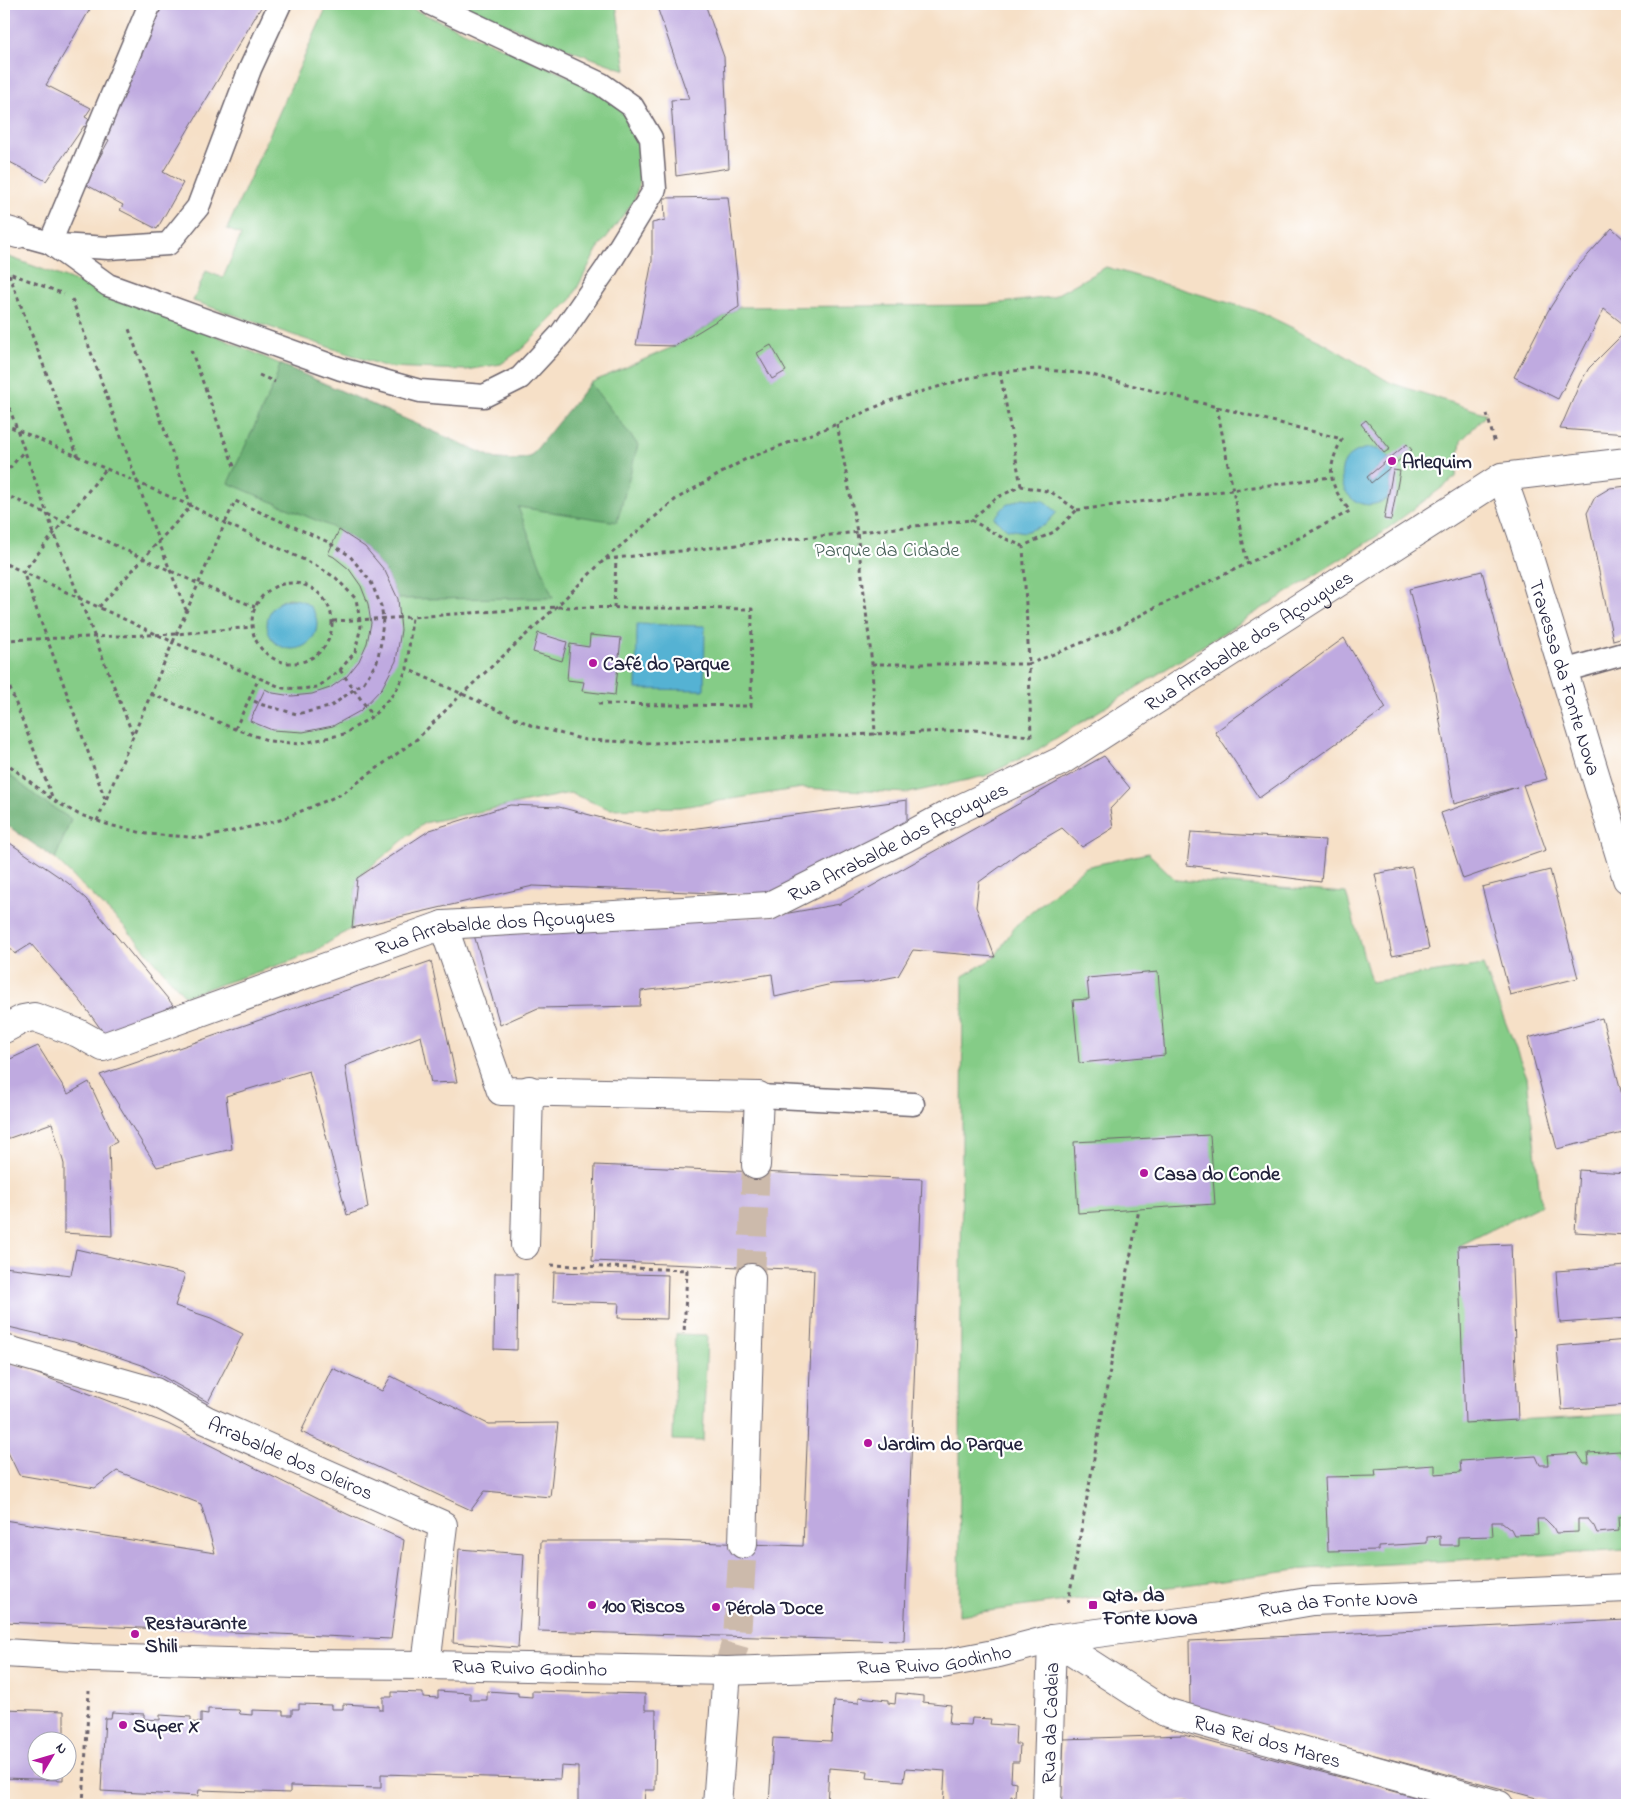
<svg xmlns="http://www.w3.org/2000/svg" width="1631" height="1809" viewBox="0 0 1631 1809" font-family="'Indie Flower',sans-serif">
<rect width="100%" height="100%" fill="#fff"/>
<filter id="ink" filterUnits="userSpaceOnUse"><feTurbulence type="fractalNoise" baseFrequency=".02" numOctaves="2"/><feDisplacementMap in="SourceGraphic" scale="10" xChannelSelector="R" yChannelSelector="G"/><feConvolveMatrix kernelMatrix="1 2 1 2 8 2 1 2 1" color-interpolation-filters="sRGB"/></filter>
<filter id="wash" filterUnits="userSpaceOnUse"><feTurbulence type="fractalNoise" baseFrequency=".0096" numOctaves="4" result="noise"/><feDisplacementMap in="SourceGraphic" scale="20" xChannelSelector="R" yChannelSelector="G"/><feGaussianBlur stdDeviation="1.12" result="paint"/><feColorMatrix in="noise" values="0 0 0 0 0 0 0 0 0 0 0 0 0 0 0 0 0 1.4 0 .05"/><feComposite in="paint" operator="in"/></filter>
<g filter="url(#wash)">
<rect width="100%" height="100%" fill="#f6e0c7"/>
<g fill="#85cc87" stroke="#547761" fill-rule="evenodd">
<path d="M328,4H401L586,84L634,118L642,145L643,170L634,201L597,250L571,300L522,349L501,364L466,370L387,367L193,301L206,271L223,278L241,235L227,229Z"/>
<path d="M462,4H616L626,70C570,51 515,30 462,4Z"/>
<path d="M4,255L189,324L496,459L514,460L529,457L546,448L590,383L675,346L739,307L984,305L1052,297L1106,267L1260,312L1326,344L1391,383L1487,414L1461,441L1456,477L1379,535L1034,752L985,776L909,793L802,788L681,807L609,809L570,793L424,823L357,878L352,928L315,951L294,960L185,996L124,926L55,859L4,823ZM288,598L296,599L316,630C308,649 291,653 274,641L281,601Z"/>
<path d="M1148,853L1176,880L1346,893L1371,982L1483,965L1527,1077L1541,1205L1459,1246L1494,1421L1627,1414V1550L1305,1569L959,1615L963,976L995,957L1015,926L1085,867Z"/>
<path d="M676,1334L707,1335L703,1441L673,1440Z"/>
</g>
<g fill="#6cb074" stroke="#476958">
<path d="M280,364L496,459L514,460L530,457L590,383L638,445L617,522L518,507L553,598L398,599L385,571L365,547L339,530L228,483L275,382Z"/>
<path d="M4,771L41,800L71,819L55,859L4,823Z"/>
</g>
<g fill="#55b2d3" stroke="#3c6a87">
<path d="M1371,448L1380,450L1390,458L1367,477L1371,483L1394,464L1397,470H1393L1388,498C1345,527 1317,453 1371,448Z"/>
<path d="M1023,498L1044,501L1057,512L1045,525L1025,532L1007,529L994,518L1006,505Z"/>
<circle cx="292" cy="624" r="25"/>
<path d="M637,624L705,626L704,690L636,689Z"/>
</g>
<g id="blocks">
<g fill="#bfaae0">
<path d="M4,4H93L46,85L91,108L85,117L104,128L160,4H263L163,172L183,183L157,229L120,210L123,205L85,184L109,140L84,126L46,181L4,159Z"/>
<path d="M656,4H705L724,57L729,168L676,176L671,100L689,99Z"/>
<path d="M728,197L737,277L739,307L675,346L636,345L652,261V223L665,220L664,198Z"/>
<path d="M1612,228L1627,242V327L1604,309L1558,399L1514,377L1548,311L1573,272Z"/>
<path d="M1627,330V434L1560,429L1580,383L1589,368Z"/>
<path d="M771,345L786,371L772,379L757,353Z"/>
<path d="M1366,420L1390,449L1384,453L1361,424Z"/>
<path d="M1407,444L1412,450L1371,483L1367,477Z"/>
<path d="M1393,470L1400,471L1391,520L1384,519Z"/>
<path d="M1627,486V636L1613,640L1587,513L1595,497L1610,488Z"/>
<path d="M339,530L365,547L385,571L398,599L401,630L396,661L382,688L360,711L333,726L303,732L272,730L250,721L265,689L273,693L292,696L312,694L330,688L347,676L359,661L367,643L371,623L368,604L361,586L349,569L334,557L328,554Z"/>
<path d="M1482,571L1507,667L1547,779L1523,785L1546,850L1463,879L1441,813L1517,787L1454,804L1434,686L1409,589Z"/>
<path d="M538,633L567,642L562,661L533,652Z"/>
<path d="M590,635L621,638L615,695L582,691L584,682L567,680L570,644L589,647Z"/>
<path d="M1344,638L1386,708L1259,798L1215,732Z"/>
<path d="M1104,756L1130,788L1110,809L1113,828L1082,847L1062,828L1019,853L979,882L976,907L995,957L913,950L898,976L868,982L832,984L775,997L772,974L720,982L641,991L640,1006L538,1008L500,1025L474,935L772,916L840,904Z"/>
<path d="M907,800V830L768,895L533,886L352,928L357,878L430,830L510,805L559,807L660,833Z"/>
<path d="M1191,832L1325,840L1321,882L1187,865Z"/>
<path d="M4,839L68,883L86,899L173,1005L108,1039L82,1003L31,944L15,954L4,941Z"/>
<path d="M1412,867L1429,949L1392,956L1375,874Z"/>
<path d="M1550,870L1578,978L1510,995L1482,887Z"/>
<path d="M431,961L457,1082L431,1083L421,1036L345,1066L368,1208L347,1215L309,1071L226,1096L232,1149L157,1167L100,1075Z"/>
<path d="M1158,972L1165,1055L1079,1063L1073,1000L1089,999L1087,978Z"/>
<path d="M1602,1018L1627,1114V1132L1557,1149L1528,1038Z"/>
<path d="M38,1046L68,1094L89,1082L117,1142L109,1146L112,1236L64,1233V1164L52,1123L4,1140V1062Z"/>
<path d="M1210,1135L1215,1204L1078,1213L1074,1142Z"/>
<path d="M595,1165L922,1179L904,1641L538,1631L541,1541H667L803,1546L814,1270L592,1261Z"/>
<path d="M1579,1170L1627,1173V1235L1575,1232Z"/>
<path d="M1511,1244L1518,1420L1465,1423L1458,1246Z"/>
<path d="M76,1249L185,1274L175,1306L211,1318L243,1334L208,1402L142,1365L74,1342L4,1326V1267L71,1275Z"/>
<path d="M1627,1266V1318L1560,1323L1556,1271Z"/>
<path d="M554,1272L668,1275L667,1319L618,1318L619,1303L553,1301Z"/>
<path d="M495,1273H518L517,1350L494,1349Z"/>
<path d="M1627,1340V1405L1562,1410L1557,1346Z"/>
<path d="M4,1361L168,1424L347,1514L404,1540L391,1639L4,1622V1520L215,1553L201,1504L117,1471L95,1488L19,1475L4,1444Z"/>
<path d="M332,1368L382,1391L391,1376L488,1424L558,1423L550,1497L485,1491L471,1510L301,1432Z"/>
<path d="M1620,1451L1625,1460H1627V1516L1618,1517L1619,1531L1597,1533L1594,1526L1588,1519H1578V1532L1556,1533L1553,1527L1545,1519H1537L1538,1534L1514,1535L1511,1529L1502,1522H1492L1493,1536L1458,1537V1545H1440V1536L1427,1537V1543L1379,1546V1550L1328,1551L1325,1477L1376,1476L1375,1469L1435,1465V1474L1461,1472L1460,1461L1536,1456L1540,1465H1548L1547,1455L1577,1453L1584,1463H1589L1588,1453Z"/>
<path d="M459,1549L524,1554L518,1648L453,1643Z"/>
<path d="M1627,1620V1805H1563L1190,1706L1189,1641Z"/>
<path d="M438,1691L470,1693V1700H487V1691L518,1693V1696L532,1697V1691L645,1694V1710H656L655,1790H645L644,1805H578V1767L561,1766L560,1779L381,1774V1788L290,1786V1793L199,1790L198,1796L101,1791L105,1718H111L112,1712L144,1714V1719L160,1720V1715L191,1717V1722L201,1723V1713L208,1714V1709L239,1710L240,1714L252,1715V1710L283,1711V1715H292V1709H299V1704L331,1705V1709H343V1704L379,1706V1710H383V1697H392V1692L423,1693V1697L438,1698Z"/>
<path d="M896,1693L923,1696V1702L951,1705L949,1724L971,1725L972,1718L991,1719L990,1724L1016,1726L1015,1744H1020L1019,1762H1012L1011,1781L1016,1782L1015,1797L1011,1796L1010,1805H943L945,1771L906,1768L904,1781L867,1778L868,1771L829,1768L827,1805H769L773,1738L831,1741L834,1701L859,1703V1697L888,1700V1703L895,1704Z"/>
<path d="M4,1709L64,1711V1742H38V1772H63V1780L4,1778Z"/>
<path d="M1184,1735L1444,1805H1201L1186,1801L1061,1805L1064,1739Z"/>
</g>
</g>
</g>
<g filter="url(#ink)">
<use href="#blocks" fill-opacity="0" stroke="#6c646c" stroke-width="1"/>
<g fill="none" stroke-linecap="round" stroke-linejoin="round">
<g stroke="#ccbaab" stroke-width="28" stroke-dasharray="28 14" stroke-linecap="butt">
<path d="M751,1278L756,1165"/>
<path d="M727,1671L737,1637L743,1544"/>
</g>
<defs>
<g id="service">
<path d="M18,234L58,245L109,248L168,244L198,207L250,69L280,4"/>
<path d="M50,243L108,285L341,369L420,391L484,396L520,378L561,334L606,269L655,189L651,138L632,106L601,84L431,4"/>
<path d="M50,243L150,4"/>
<path d="M1563,671L1627,653"/>
<path d="M759,1096L913,1104"/>
</g>
<g id="minor">
<path d="M4,230L18,234"/>
<path id="s1" d="M1502,477L1521,531L1627,879"/>
<path d="M443,925L501,1091L759,1096L756,1165"/>
<path id="s2" d="M4,1029L23,1019L34,1017L78,1033L103,1047L443,925L769,906L905,838L949,814L1061,761L1502,477L1627,462"/>
<path d="M525,1245L529,1090"/>
<path id="s3" d="M4,1349L155,1392L206,1420L443,1525L426,1665"/>
<path d="M743,1544L751,1278"/>
<path id="s4" d="M1052,1639L1165,1712L1499,1805"/>
<path id="s5" d="M4,1653L91,1658L296,1664L426,1665L727,1671L942,1664L999,1653L1052,1639L1219,1617L1313,1601L1627,1588"/>
<path d="M717,1805L727,1671"/>
<path id="s6" d="M1047,1805L1052,1639"/>
</g>
</defs>
<use href="#service" stroke="#6c646c" stroke-width="25"/>
<use href="#minor" stroke="#6c646c" stroke-width="30"/>
<g stroke="#6c646c" stroke-width="3" stroke-dasharray="4 4" stroke-linecap="butt">
<path d="M4,271L64,294"/>
<path d="M9,274L78,457"/>
<path d="M72,299L158,540L186,610"/>
<path d="M191,350L235,469"/>
<path d="M1000,372L1021,486"/>
<path d="M259,375L275,382"/>
<path d="M4,393L54,533L133,735"/>
<path d="M1217,407L1247,564"/>
<path d="M1487,414L1495,444"/>
<path d="M4,424L191,506L225,523L173,642L4,563"/>
<path d="M837,424L857,532L872,664L875,735"/>
<path d="M4,475L24,451"/>
<path d="M4,494L199,584L255,607"/>
<path d="M1077,510L1331,477"/>
<path d="M606,559L971,520"/>
<circle cx="292" cy="623" r="40"/>
<path d="M99,607L191,506L128,326"/>
<path d="M614,608L616,558"/>
<path d="M333,621L412,617"/>
<path d="M4,640L176,634L252,627"/>
<path d="M872,664H1029L1023,546L1054,532L1077,510L1051,492L1021,486L996,498L971,520L1001,537L1023,546"/>
<path d="M340,670L373,716"/>
<path d="M4,673L53,799"/>
<path d="M151,694L235,729L270,741L300,744L344,734L373,716L395,692L407,669"/>
<path d="M598,704L751,706L752,609L556,607L412,617L407,669L533,726L585,740L653,743L973,730L1030,736"/>
<path d="M235,729L259,678"/>
<path d="M4,761L53,800L78,814L109,825L147,834L203,838L280,820L342,794L417,739L462,694L556,607L605,559L676,499L744,460L837,424L892,400L969,378L1000,372L1037,369L1088,374L1342,439C1326,470 1328,484 1350,511L1282,547L1152,609L1116,629L1029,664L1031,738"/>
<path d="M105,799L23,572L106,469"/>
<path d="M97,821L173,642L283,688L300,689L318,687L340,670L355,652L361,626L356,599L336,578L315,565L225,523L235,501L326,541L349,555L371,582L381,606L383,618L381,642L377,662L364,682L330,707L297,714L263,705L249,699"/>
<path d="M551,1265L687,1270L684,1334"/>
<path d="M1068,1603L1139,1209"/>
<path d="M83,1805L89,1691"/>
</g>
<use href="#service" stroke="#fff" stroke-width="22"/>
<use href="#minor" stroke="#fff" stroke-width="28"/>
</g>
</g>
<g fill="#b5179e" stroke="#fff" stroke-width="2">
<circle cx="1392" cy="461" r="5"/>
<circle cx="593" cy="663" r="5"/>
<circle cx="1144" cy="1173" r="5"/>
<circle cx="868" cy="1443" r="5"/>
<circle cx="592" cy="1605" r="5"/>
<rect x="1088" y="1600" width="10" height="10" rx="2.5"/>
<circle cx="716" cy="1607" r="5"/>
<circle cx="135" cy="1634" r="5"/>
<circle cx="123" cy="1725" r="5"/>
</g>
<g text-anchor="middle" stroke-width="4.5" stroke-linejoin="round" paint-order="stroke">
<g font-size="20" font-weight="bold" fill="#22223b" stroke="#fff" text-anchor="start">
<text x="1402" y="468">Arlequim</text>
<text x="603" y="670">Café do Parque</text>
<text x="1154" y="1180">Casa do Conde</text>
<text x="878" y="1450">Jardim do Parque</text>
<text x="1103" y="1601">Qta. da<tspan x="1103" dy="23">Fonte Nova</tspan></text>
<text x="602" y="1612">100 Riscos</text>
<text x="726" y="1614">Pérola Doce</text>
<text x="145" y="1629">Restaurante<tspan x="145" dy="23">Shili</tspan></text>
<text x="133" y="1732">Super X</text>
</g>
<g font-size="20" fill="#455e56" stroke="#fff">
<text x="887" y="556">Parque da Cidade</text>
</g>
<g font-size="20" fill="#22223b" stroke="#fff">
<text dy="7" stroke="none"><textPath href="#s2" startOffset="1345">Rua Arrabalde dos Açougues</textPath></text>
<text dy="7" stroke="none"><textPath href="#s1" startOffset="210">Travessa da Fonte Nova</textPath></text>
<text dy="7" stroke="none"><textPath href="#s2" startOffset="940">Rua Arrabalde dos Açougues</textPath></text>
<text dy="7" stroke="none"><textPath href="#s2" startOffset="520">Rua Arrabalde dos Açougues</textPath></text>
<text dy="7" stroke="none"><textPath href="#s3" startOffset="308">Arrabalde dos Oleiros</textPath></text>
<text dy="7" stroke="none"><textPath href="#s5" startOffset="1340">Rua da Fonte Nova</textPath></text>
<text dy="7" stroke="none"><textPath href="#s5" startOffset="931">Rua Ruivo Godinho</textPath></text>
<text dy="7" stroke="none"><textPath href="#s5" startOffset="526">Rua Ruivo Godinho</textPath></text>
<text dy="7" stroke="none"><textPath href="#s6" startOffset="82">Rua da Cadeia</textPath></text>
<text dy="7" stroke="none"><textPath href="#s4" startOffset="241">Rua Rei dos Mares</textPath></text>
</g>
</g>
<rect width="1631" height="1809" fill="none" stroke="#fff" stroke-width="20"/>
<g transform="translate(52 1756) rotate(52)"><circle r="24" fill="#ffffff" stroke="#a7a7b1"/>
<path d="M0-4L9 19L0 12L-9 19Z" fill="#b5179e"/>
<text y="-8" font-size="14" font-weight="bold" text-anchor="middle" fill="#22223b">N</text>
</g>
</svg>
